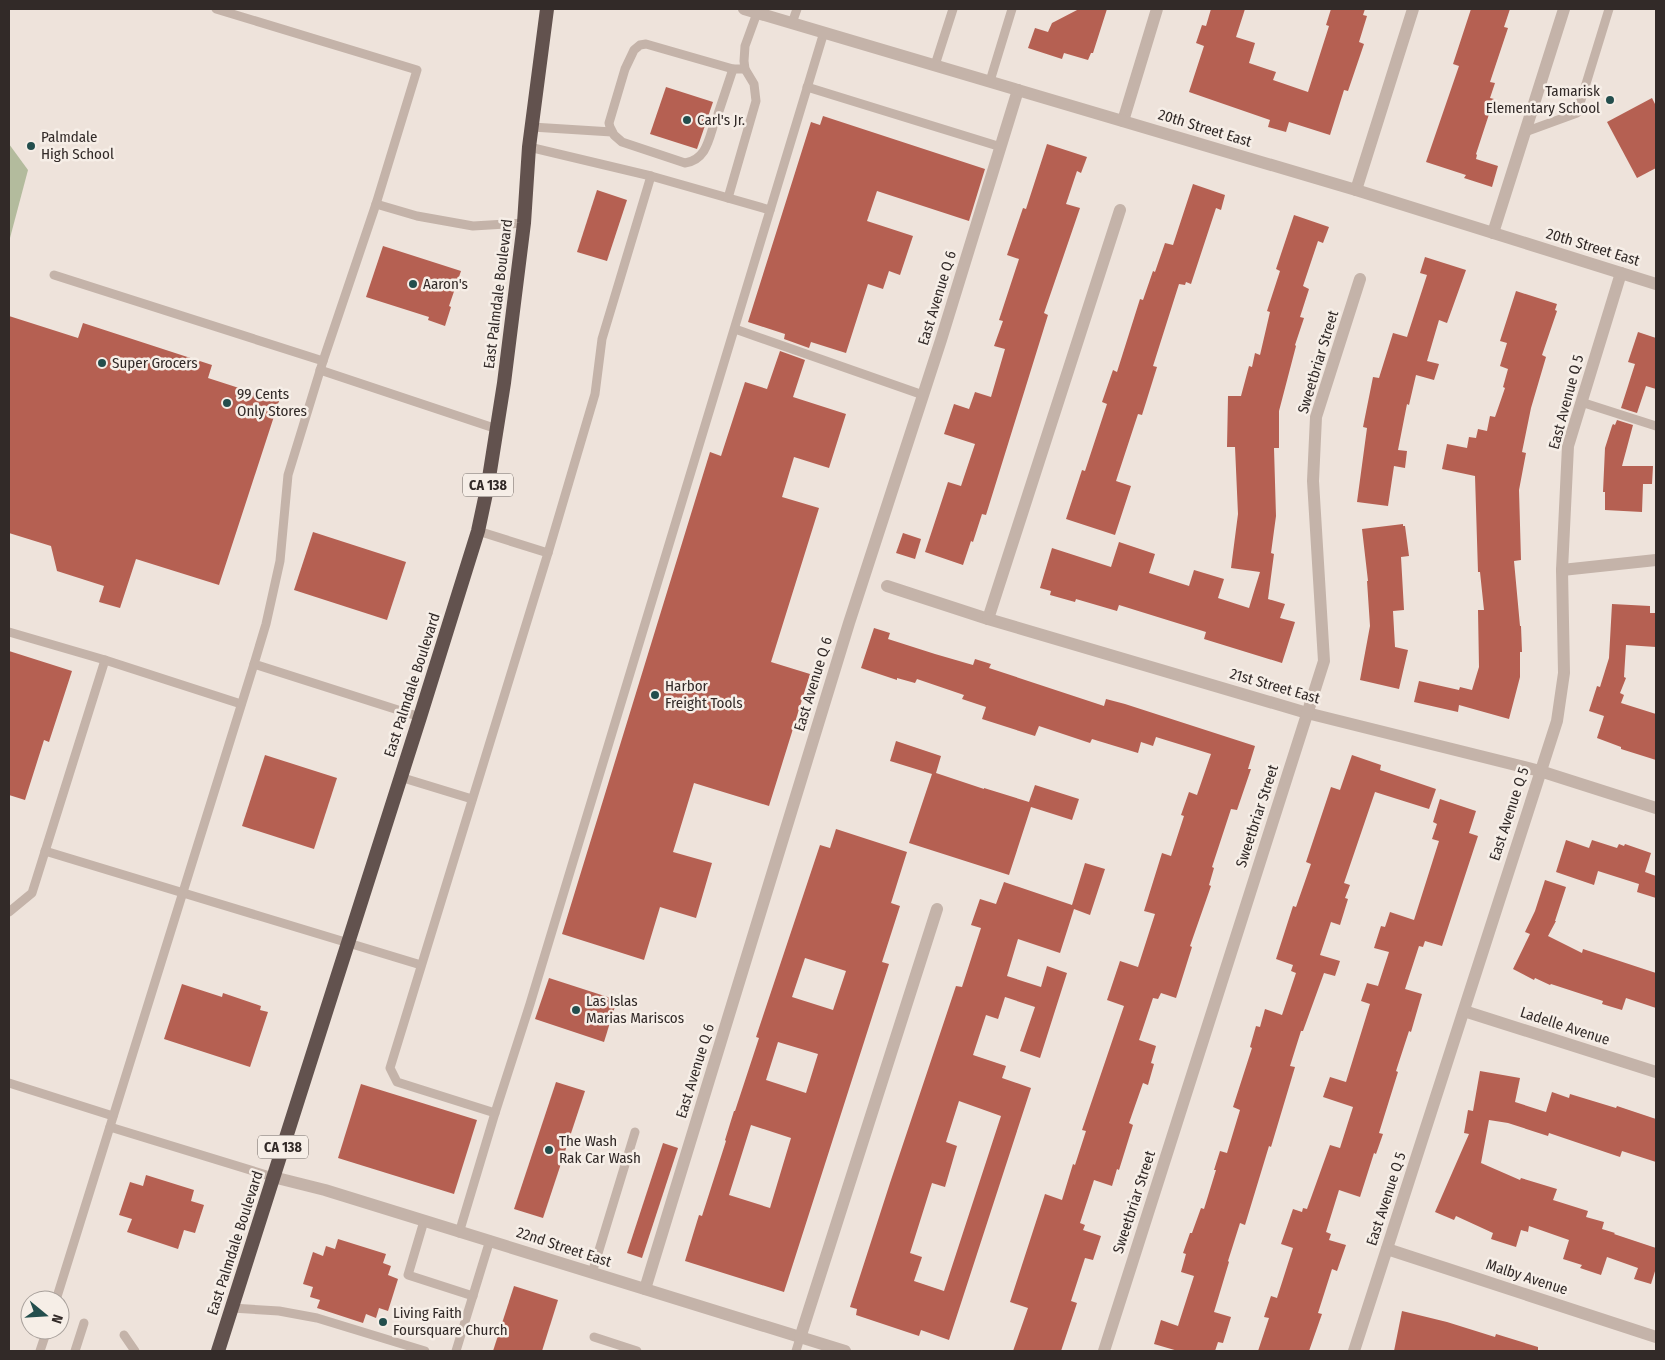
<svg xmlns="http://www.w3.org/2000/svg" width="1665" height="1360" viewBox="0 0 1665 1360" font-family="'Fira Sans Condensed',sans-serif">
<rect width="100%" height="100%" fill="#eee3db"/>
<path fill="#b3bb9d" d="M9,144L28,170L10,238H9Z"/>
<g fill="#b56052" fill-rule="evenodd">
<path d="M1079,9H1107L1093,53H1091L1088,60L1064,53L1062,59L1028,48L1035,28L1048,32L1052,23Z"/>
<path d="M1211,9H1245L1236,37L1255,43L1249,63L1276,72L1273,80L1308,92L1329,26L1326,25L1331,9H1365L1363,15L1367,16L1359,42L1364,44L1348,91L1344,90L1330,135L1289,122L1286,132L1268,127L1270,120L1189,92L1204,46L1196,43L1202,25L1206,26Z"/>
<path d="M1471,9H1510L1504,27L1508,28L1490,82L1495,83L1490,98L1494,99L1476,154L1477,155L1476,159L1498,166L1492,187L1464,178L1466,175L1426,162L1459,66L1453,64Z"/>
<path d="M666,87L713,102L697,149L650,134Z"/>
<path d="M1652,98L1656,106V168L1637,178L1607,122Z"/>
<path d="M823,116L985,169L969,221L877,191L867,221L913,236L900,275L889,271L883,289L868,284L846,353L811,342L809,348L784,339L785,334L748,322L811,122L820,125Z"/>
<path d="M1047,144L1087,157L1081,173L1077,171L1066,204L1080,208L1044,313L1048,315L986,515L982,514L973,542L971,541L963,565L925,552L948,482L961,486L975,444L944,434L954,404L969,409L975,392L991,397L1005,349L994,346L1003,321L999,320L1019,259L1007,255L1023,208L1026,209Z"/>
<path d="M1193,184L1225,195L1221,210L1216,208L1191,284L1186,282L1185,285L1179,284L1153,366L1157,367L1142,415L1138,414L1116,481L1131,486L1115,535L1066,519L1082,470L1085,471L1107,404L1102,402L1113,370L1117,372L1140,299L1143,300L1153,271L1155,272L1165,243L1173,245Z"/>
<path d="M597,190L627,200L607,261L577,252Z"/>
<path d="M1294,215L1329,227L1323,243L1318,241L1303,286L1309,289L1300,317L1304,318L1295,345L1296,346L1279,411V448H1274L1276,516L1271,553L1274,554L1268,599L1285,604L1280,618L1295,622L1282,663L1204,639L1206,632L1119,605L1117,611L1076,599L1075,602L1050,595L1051,591L1040,588L1052,548L1111,567L1119,542L1155,554L1149,573L1189,586L1194,570L1224,579L1218,598L1249,608L1260,572L1231,568L1238,514L1235,447H1227L1228,396H1241L1249,366L1252,367L1255,353L1260,355L1270,312L1267,311L1280,271L1276,269Z"/>
<path d="M383,246L461,271L449,306L451,307L445,326L428,320L429,317L366,297Z"/>
<path d="M1425,257L1466,270L1447,323L1439,320L1427,361L1439,364L1434,380L1416,375L1409,405L1407,404L1398,450L1407,451L1405,468L1394,466L1388,506L1357,502L1367,428L1363,427L1373,377L1379,378L1393,333L1407,337L1427,275L1420,273Z"/>
<path d="M1516,291L1557,304L1555,310L1557,311L1542,355L1546,357L1531,408L1522,452L1526,453L1519,490L1521,560L1514,561L1520,626H1521L1522,652H1520V677L1509,719L1459,705L1458,712L1414,702L1419,681L1459,690L1460,687L1472,690L1479,667L1478,610H1484L1480,572H1478L1475,476L1442,469L1447,444L1467,448L1469,437L1476,438L1478,429L1487,431L1490,416L1495,417L1505,388L1503,387L1508,369L1500,366L1507,343L1500,341Z"/>
<path d="M9,316L78,338L83,323L212,365L208,378L279,401L219,585L136,559L120,608L99,602L104,586L57,571L51,546L9,533Z"/>
<path d="M1638,332L1656,338V389L1646,386L1637,413L1621,408L1635,364L1628,362Z"/>
<path d="M780,351L805,360L793,397L846,414L829,468L794,457L782,497L819,508L771,662L810,674L769,806L694,783L673,852L712,863L696,918L660,907L644,960L562,934L710,452L721,456L745,382L767,389Z"/>
<path d="M1617,420L1633,425L1622,466H1653L1652,484H1643L1642,512L1605,510V492H1603L1605,448L1612,426L1613,424L1615,425Z"/>
<path d="M1403,524V526H1405L1409,556L1401,557L1404,610L1393,611L1395,647L1408,650L1399,689L1360,680L1370,626L1367,581H1368L1362,529Z"/>
<path d="M313,532L406,562L387,620L294,590Z"/>
<path d="M903,533L921,539L915,559L896,553Z"/>
<path d="M1612,604L1650,606V613H1656V647L1626,645L1624,677L1626,678L1620,693L1624,695L1621,703L1656,714V760L1621,749V747L1597,738L1604,716L1589,711L1597,686L1600,687L1609,658Z"/>
<path d="M874,628L890,633L888,639L935,654L973,665L975,659L991,664L989,668L1104,706L1106,699L1125,704L1255,746L1248,769H1251L1237,810L1231,809L1212,867L1214,868L1209,885L1211,886L1190,946L1192,947L1176,998L1161,993L1158,999L1153,998L1139,1040L1156,1046L1151,1063L1154,1064L1148,1085L1143,1083L1129,1123L1133,1125L1119,1170L1117,1169L1112,1186L1094,1180L1080,1223L1085,1225L1083,1230L1101,1236L1093,1260L1085,1258L1071,1301L1077,1303L1061,1351H1013L1028,1308L1010,1302L1045,1194L1062,1200L1073,1164L1075,1165L1086,1131L1082,1130L1124,1006L1107,1000L1120,961L1138,967L1155,914L1144,911L1162,853L1171,856L1184,816L1181,815L1189,792L1197,795L1211,754L1156,737L1153,746L1141,742L1138,753L1092,739L1090,743L1039,726L1035,736L982,719L986,707L962,699L964,695L917,679L915,683L897,678V680L861,668Z"/>
<path d="M9,651L72,671L49,742L44,740L25,800L9,795Z"/>
<path d="M896,741L941,756L936,773L984,789V788L1029,802L1035,785L1079,799L1072,820L1031,807L1009,875L909,843L932,774L890,761Z"/>
<path d="M265,755L337,778L314,849L242,826Z"/>
<path d="M1352,755L1381,765L1380,770L1436,789L1429,809L1375,792L1344,883L1350,885L1345,898L1348,899L1340,925L1331,922L1320,955L1340,961L1335,976L1324,973L1303,1031H1301L1290,1066L1295,1067L1271,1147L1269,1146L1245,1225L1240,1223L1228,1261L1229,1262L1214,1312L1231,1317L1223,1343L1218,1342L1215,1351H1178L1154,1344L1161,1320L1178,1326L1194,1276L1181,1272L1186,1254L1183,1253L1190,1233H1192L1201,1208L1204,1209L1216,1170H1214L1220,1151L1227,1153L1240,1110L1233,1107L1252,1048L1250,1047L1256,1026L1260,1027L1265,1009L1282,1015L1296,973L1291,971L1293,965L1276,959L1293,906L1296,907L1311,864L1306,862L1331,787L1340,790Z"/>
<path d="M1440,799L1476,811L1469,833L1478,836L1442,946L1425,941L1423,947L1419,946L1405,989L1422,994L1411,1032L1409,1031L1396,1071L1398,1072L1379,1133L1383,1134L1376,1154L1374,1153L1360,1197L1339,1190L1326,1232L1331,1234L1329,1240L1346,1245L1337,1271L1332,1269L1318,1313L1322,1314L1309,1351H1258L1269,1318L1264,1317L1271,1296L1277,1298L1293,1248L1281,1244L1293,1209L1302,1212L1303,1208L1307,1209L1330,1145L1340,1148L1353,1107L1323,1097L1330,1077L1346,1082L1370,1004L1361,1001L1367,983L1378,986L1389,952L1374,948L1381,926L1385,927L1390,912L1414,920L1439,841L1432,839L1437,824L1433,822Z"/>
<path d="M836,829L907,852L891,903L900,906L882,962L889,964L784,1292L685,1261L699,1215L702,1216L726,1141L725,1140L734,1111H735L759,1038L756,1037L820,845L830,848ZM805,958L846,971L833,1010L792,997ZM778,1042L818,1054L806,1093L766,1080ZM751,1125L791,1138L770,1208L729,1195Z"/>
<path d="M1566,840L1589,848L1592,840L1617,848L1619,844L1624,846L1625,844L1651,853L1645,872L1656,876V898L1637,892L1639,884L1598,871L1594,885L1556,872Z"/>
<path d="M1085,863L1105,869L1090,915L1074,909L1060,953L1018,939L1007,976L1041,987L1047,966L1067,973L1040,1058L1020,1051L1035,1007L1005,997L998,1019L986,1015L973,1055L1006,1066L1002,1078L1031,1088L949,1340L921,1330L919,1336L856,1315L857,1309L850,1307L890,1183L956,986L962,987L981,928L971,925L980,899L996,904L1004,882L1072,905ZM959,1101L1001,1116L944,1291L914,1281L922,1257L910,1253L932,1183L945,1187L957,1146L946,1142Z"/>
<path d="M1545,880L1566,887L1555,921H1556L1548,936L1582,953L1583,949L1656,973V1008L1626,998L1622,1010L1602,1004L1603,1001L1551,984L1550,985L1535,978L1534,980L1513,969L1530,934L1525,932L1535,911Z"/>
<path d="M549,978L617,1000L604,1042L535,1019Z"/>
<path d="M182,984L222,997L223,993L261,1006L260,1010L268,1012L250,1067L164,1039Z"/>
<path d="M1480,1071L1520,1078L1515,1102L1546,1112L1552,1092L1569,1098L1570,1094L1616,1108L1617,1106L1656,1119V1162L1622,1151L1620,1157L1549,1133L1548,1136L1508,1123L1489,1120L1481,1163L1520,1180L1521,1178L1557,1189L1553,1200L1588,1211L1586,1217L1604,1222L1602,1229L1615,1233L1614,1234L1656,1248V1268L1651,1284L1634,1279L1638,1268L1607,1257L1601,1275L1580,1268L1582,1265L1563,1259L1569,1240L1529,1226L1528,1232L1521,1230L1516,1247L1491,1239L1493,1233L1456,1216L1454,1220L1435,1212L1469,1134L1464,1133L1468,1110L1473,1111Z"/>
<path d="M556,1082L585,1091L543,1218L514,1209Z"/>
<path d="M361,1084L477,1120L454,1194L338,1158Z"/>
<path d="M663,1143L678,1148L642,1258L627,1253Z"/>
<path d="M146,1175L194,1190L191,1201L204,1205L195,1233L184,1230L178,1249L127,1232L132,1219L119,1215L130,1182L143,1186Z"/>
<path d="M338,1239L386,1254L383,1263L391,1266L388,1275L398,1279L388,1311L379,1308L376,1318L366,1314L363,1323L317,1308L320,1300L310,1297L313,1287L303,1284L313,1252L323,1256L326,1246L335,1249Z"/>
<path d="M514,1286L558,1300L542,1351H493Z"/>
<path d="M1402,1311L1447,1322L1495,1337L1496,1334L1538,1347V1351H1394Z"/>
</g>
<g fill="none" stroke-linecap="round" stroke-linejoin="round">
<g stroke="#c4b3a9" stroke-width="9">
<path d="M216,9L417,70L376,204"/>
<path d="M792,23L797,9"/>
<path d="M935,65L953,9"/>
<path d="M990,81L1012,9"/>
<path d="M807,87L1001,147"/>
<path d="M718,114L733,69"/>
<path d="M532,127L612,132"/>
<path d="M713,127C708,144 704,160 685,163L622,142L614,135L610,127L609,123L625,69L634,50L640,45L646,44L733,69H745"/>
<path d="M1525,132L1577,113L1609,9"/>
<path d="M529,147L651,176L602,339L595,394L548,553"/>
<path d="M651,176L770,210"/>
<path d="M728,198L756,101L754,84L745,69L744,61L745,46L757,13"/>
<path d="M54,275L323,361L288,475L280,561L266,624L254,664L420,717"/>
<path d="M735,329L923,395"/>
<path d="M323,361L376,204L417,216L473,226L524,223"/>
<path d="M320,370L497,429"/>
<path d="M1581,402L1656,426"/>
<path d="M478,531L548,553L390,1068L397,1082L495,1113L530,1004L824,32"/>
<path d="M9,632L105,660"/>
<path d="M400,777L472,799"/>
<path d="M45,851L421,965"/>
<path d="M9,912L32,893L105,660L241,704"/>
<path d="M9,1083L113,1116"/>
<path d="M110,1127L273,1177"/>
<path d="M424,1221L408,1275L473,1296"/>
<path d="M459,1233L495,1113"/>
<path d="M592,1273L635,1132"/>
<path d="M56,1300L254,664"/>
<path d="M232,1308L279,1311L317,1318L425,1351"/>
<path d="M124,1335L135,1351"/>
<path d="M594,1337L637,1351"/>
<path d="M40,1351L47,1330"/>
<path d="M75,1351L84,1323"/>
<path d="M456,1351L490,1240"/>
<path d="M796,1351L800,1338"/>
</g>
<g stroke="#c4b3a9" stroke-width="12">
<path d="M1123,121L1157,9"/>
<path d="M1356,190L1413,9"/>
<path d="M1493,233L1564,9"/>
<path d="M1562,570L1656,560"/>
<path d="M887,586L988,619L1307,713L1540,771L1656,808"/>
<path d="M988,619L1120,210"/>
<path d="M1464,1011L1656,1072"/>
<path d="M273,1177L325,1190L845,1351"/>
<path d="M1387,1249L1656,1337"/>
<path d="M645,1289L849,623L941,340L1018,90"/>
<path d="M800,1338L937,909"/>
<path d="M1104,1351L1324,661L1313,481L1316,417L1360,279"/>
<path d="M1354,1351L1557,721L1564,673L1562,570L1568,446L1621,273"/>
</g>
<path stroke="#c4b3a9" stroke-width="12" d="M744,9L1356,190L1656,284"/>
<path stroke="#62524e" stroke-width="14" d="M218,1351L420,717L478,531L488,484L504,383L524,223L529,147L547,9"/>
</g>
<g fill="#234e4d" stroke="#f6eee7" stroke-width="2">
<circle cx="1610" cy="100" r="5"/>
<circle cx="687" cy="120" r="5"/>
<circle cx="31" cy="146" r="5"/>
<circle cx="413" cy="284" r="5"/>
<circle cx="102" cy="363" r="5"/>
<circle cx="227" cy="403" r="5"/>
<circle cx="655" cy="695" r="5"/>
<circle cx="576" cy="1010" r="5"/>
<circle cx="549" cy="1150" r="5"/>
<circle cx="383" cy="1322" r="5"/>
</g>
<g text-anchor="middle" stroke-width="5" stroke-linejoin="round" paint-order="stroke">
<g fill="#f6eee7" stroke="#6d6561" stroke-width="1">
<rect x="463" y="473.5" width="50" height="23" rx="4"/>
<rect x="258" y="1135.5" width="50" height="23" rx="4"/>
</g>
<g font-size="14" font-weight="bold" fill="#322a28">
<text x="488" y="490">CA 138</text>
<text x="283" y="1152">CA 138</text>
</g>
<g font-size="15" fill="#322a28" stroke="#f6eee7" text-anchor="start">
<text x="1600" y="96" text-anchor="end">Tamarisk<tspan x="1600" dy="17">Elementary School</tspan></text>
<text x="697" y="125">Carl's Jr.</text>
<text x="41" y="142">Palmdale<tspan x="41" dy="17">High School</tspan></text>
<text x="423" y="289">Aaron's</text>
<text x="112" y="368">Super Grocers</text>
<text x="237" y="399">99 Cents<tspan x="237" dy="17">Only Stores</tspan></text>
<text x="665" y="691">Harbor<tspan x="665" dy="17">Freight Tools</tspan></text>
<text x="586" y="1006">Las Islas<tspan x="586" dy="17">Marias Mariscos</tspan></text>
<text x="559" y="1146">The Wash<tspan x="559" dy="17">Rak Car Wash</tspan></text>
<text x="393" y="1318">Living Faith<tspan x="393" dy="17">Foursquare Church</tspan></text>
</g>
<g font-size="15" fill="#322a28" stroke="#f6eee7">
<text transform="translate(1205 128) rotate(17)" y="5">20th Street East</text>
<text transform="translate(1593 247) rotate(17)" y="5">20th Street East</text>
<text transform="translate(498 294) rotate(-83)" y="5">East Palmdale Boulevard</text>
<text transform="translate(937 298) rotate(-73)" y="5">East Avenue Q 6</text>
<text transform="translate(1318 362) rotate(-73)" y="5">Sweetbriar Street</text>
<text transform="translate(1566 402) rotate(-75)" y="5">East Avenue Q 5</text>
<text transform="translate(813 684) rotate(-73)" y="5">East Avenue Q 6</text>
<text transform="translate(412 685) rotate(-72)" y="5">East Palmdale Boulevard</text>
<text transform="translate(1275 686) rotate(16)" y="5">21st Street East</text>
<text transform="translate(1509 814) rotate(-72)" y="5">East Avenue Q 5</text>
<text transform="translate(1257 816) rotate(-72)" y="5">Sweetbriar Street</text>
<text transform="translate(1565 1026) rotate(18)" y="5">Ladelle Avenue</text>
<text transform="translate(695 1071) rotate(-73)" y="5">East Avenue Q 6</text>
<text transform="translate(1386 1199) rotate(-72)" y="5">East Avenue Q 5</text>
<text transform="translate(1134 1202) rotate(-72)" y="5">Sweetbriar Street</text>
<text transform="translate(235 1243) rotate(-72)" y="5">East Palmdale Boulevard</text>
<text transform="translate(564 1247) rotate(18)" y="5">22nd Street East</text>
<text transform="translate(1527 1277) rotate(18)" y="5">Malby Avenue</text>
</g>
</g>
<rect width="1665" height="1360" fill="none" stroke="#322a28" stroke-width="20"/>
<g transform="translate(45 1315) rotate(108)"><circle r="24" fill="#f6eee7" stroke="#a8a09b"/>
<path d="M0-4L9 19L0 12L-9 19Z" fill="#234e4d"/>
<text y="-8" font-size="14" font-weight="bold" text-anchor="middle" fill="#322a28">N</text>
</g>
</svg>
